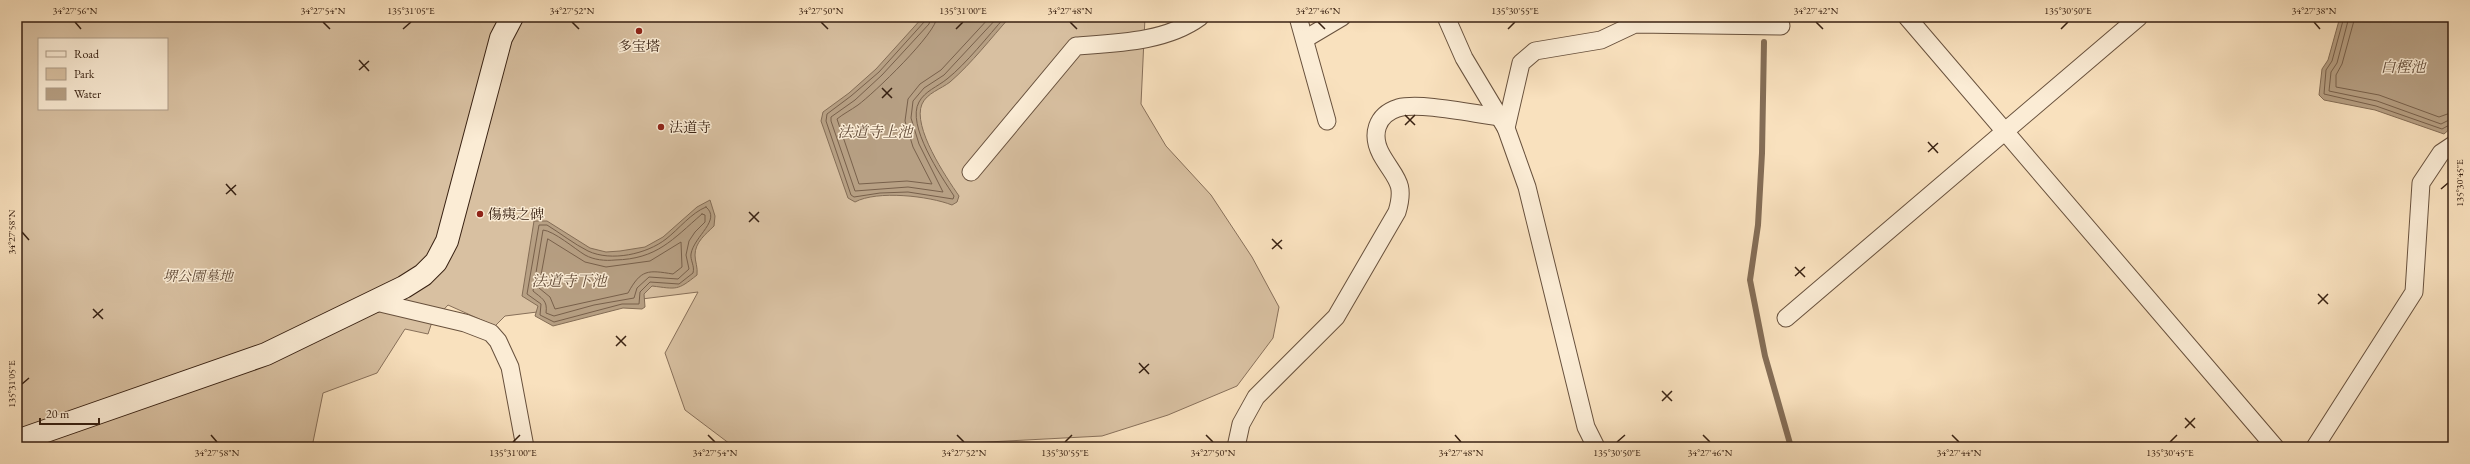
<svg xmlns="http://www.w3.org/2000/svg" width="2470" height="464" viewBox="0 0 2470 464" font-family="'EB Garamond','Noto Serif JP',serif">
<rect width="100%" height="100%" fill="#f9e1be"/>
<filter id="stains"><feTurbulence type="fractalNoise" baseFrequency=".005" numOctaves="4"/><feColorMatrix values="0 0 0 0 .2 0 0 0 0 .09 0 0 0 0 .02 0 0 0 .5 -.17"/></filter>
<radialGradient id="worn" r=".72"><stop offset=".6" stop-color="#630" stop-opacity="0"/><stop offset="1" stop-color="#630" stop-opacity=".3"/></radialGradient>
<path fill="#d8c0a1" stroke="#88705a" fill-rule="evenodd" d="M17,17H1145L1141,104L1166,146L1211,195L1252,257L1279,307L1273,338L1237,386L1168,415L1102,436L969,443L963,447H734L685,410L665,353L698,292L505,316L495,326L448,305L432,322L428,334L405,329L377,373L323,393L312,447H17ZM39,39H167V109H39Z"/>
<g fill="#b7a084" stroke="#846d56">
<path d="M923,17H1010C991,38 972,63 950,82C941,89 927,93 922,104C912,127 946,177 959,196L957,202L952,205C929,196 877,190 855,202L848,198L821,121L823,112L849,93L876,69Z"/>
<path d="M2340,17H2453V126L2444,134L2375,110L2324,100L2319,95L2322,69L2328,60Z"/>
<path d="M710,200L715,216L714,226C706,234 695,242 695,255C695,262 698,267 697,275C677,291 677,289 652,286L644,294L645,307L642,309L623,308L553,326L535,316L538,306L522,296L534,221H547L590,248L606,252L620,251L645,247L663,237L697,207Z"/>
</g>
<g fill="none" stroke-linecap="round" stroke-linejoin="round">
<g stroke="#78604b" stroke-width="1">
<path d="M926,17L925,21L879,72L851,96L827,114L826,121L851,195L854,197L880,193L908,192L953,199L954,196C941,176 906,125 919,102C925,91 937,87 947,79C966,64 988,36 1005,17"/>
<path d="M931,17L929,24L882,75L855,100L831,117V121L855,191L908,187L943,192L919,144L911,118L913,101L924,88L944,75L998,17"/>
<path d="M937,17C937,33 873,94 858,105C851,110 843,114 837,119L859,184L907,181L932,184L913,147L905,121L908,99L920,84L941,70L990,17"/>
<path d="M2344,17L2332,61L2326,70L2324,94L2376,106L2442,129L2453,123"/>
<path d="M2349,17L2337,63L2331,72L2329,91L2377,101L2441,124L2453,118"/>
<path d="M2355,17L2342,64L2336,75V87L2379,95L2439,117L2453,112"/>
<path d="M706,207C722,220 694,236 691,254C690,260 695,266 693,273L679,284L650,282L640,292L639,304H622L554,322L540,315L541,304L527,294L539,225H547C560,233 574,244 588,251C611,262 647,254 666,239C679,229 691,213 706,207Z"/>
<path d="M702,214L705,215V222L695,232L689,241L686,255L689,269L678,279L649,277L637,288L634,298L594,305L554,316L546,313C548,300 541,298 533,291L543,230C554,231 575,249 585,255C594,260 605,261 615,260C657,259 672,240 702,214Z"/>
<path d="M548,239L585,262L606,267L650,261L681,242L682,267L673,274C648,270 641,269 628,293L555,309L550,297L539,288Z"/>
</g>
<path stroke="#846d56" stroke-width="6" d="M1764,42L1762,153L1758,225L1750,280L1765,356L1791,447"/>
<defs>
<g id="street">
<path d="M1298,17L1327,121"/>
<path d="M1446,17L1464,58L1506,128L1527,187L1586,427L1596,447"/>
<path d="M1907,17L2275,447"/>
<path d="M1305,39L1342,17"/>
<path d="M1506,128L1521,63L1535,51L1601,40L1635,24L1781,26"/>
<path d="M971,172L1076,46C1117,43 1166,42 1200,17"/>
<path d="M376,302L465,323L491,333L498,341L510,367L525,447"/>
<path d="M1786,318L2139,17"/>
<path d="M1236,447L1241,424L1256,397L1336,317L1397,212C1406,182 1395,179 1381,154C1371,135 1376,115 1398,108C1421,102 1474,114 1499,117"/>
<path d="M2315,447L2414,292L2421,183L2441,153L2453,145"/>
</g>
<path id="secondary" d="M17,441L266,354L404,287L423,275L436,262L447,241L501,38L512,17"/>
</defs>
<use href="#street" stroke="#68513d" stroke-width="19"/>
<use href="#secondary" stroke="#382112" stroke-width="24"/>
<use href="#street" stroke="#fbecd5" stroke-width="17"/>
<use href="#secondary" stroke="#fbecd5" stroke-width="22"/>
</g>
<path fill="none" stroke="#382112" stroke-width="1.5" d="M75,22L81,29M323,22L330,29M572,22L579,29M821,22L828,29M1070,22L1077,29M1318,22L1325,29M1816,22L1823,29M2314,22L2320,29M403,29L411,22M956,29L963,22M1508,29L1515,22M2061,29L2068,22M359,60L369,71M359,70L369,61M882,88L892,98M882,98L892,88M1405,115L1415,125M1405,125L1415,115M1928,142L1938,153M1928,152L1938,143M226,184L236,195M2441,189L2448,183M226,194L236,185M749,212L759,222M749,222L759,212M22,232L29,240M1272,239L1282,249M1272,249L1282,240M1795,267L1805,277M1795,276L1805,267M2318,294L2328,304M2318,304L2328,294M93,309L103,319M93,318L103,309M616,336L626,346M616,346L626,336M1139,363L1149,374M1139,373L1149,364M22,384L29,378M1662,391L1672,401M1662,401L1672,391M2185,418L2195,428M2185,428L2195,418M211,435L217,442M708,435L715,442M957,435L964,442M1206,435L1213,442M1455,435L1461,442M1703,435L1710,442M1952,435L1959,442M513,442L520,435M1065,442L1072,435M1617,442L1625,435M2170,442L2177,435"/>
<g fill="#8f2418" stroke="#fbecd5" stroke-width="1.5">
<circle cx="639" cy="31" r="4"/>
<circle cx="661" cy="127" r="4"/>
<circle cx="480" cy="214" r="4"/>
</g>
<g text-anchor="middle" stroke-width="3" stroke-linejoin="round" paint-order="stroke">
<g font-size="14" fill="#382112" stroke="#fbecd5" text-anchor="start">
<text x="639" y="51" text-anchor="middle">多宝塔</text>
<text x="669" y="132">法道寺</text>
<text x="488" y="219">傷痍之碑</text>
</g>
<g font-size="14" font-style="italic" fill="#604936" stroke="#fbecd5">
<text x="198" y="281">堺公園墓地</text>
</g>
<g font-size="15" font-style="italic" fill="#644d3a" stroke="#fbecd5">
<text x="2403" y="72">白樫池</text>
<text x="875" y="137">法道寺上池</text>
<text x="569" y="286">法道寺下池</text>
</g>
</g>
<rect width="2470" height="464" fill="none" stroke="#f9e1be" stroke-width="44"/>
<rect x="38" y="38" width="130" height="72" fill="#fbecd5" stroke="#ad9b87"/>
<rect x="46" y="51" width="20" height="6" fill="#fbecd5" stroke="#ad9b87"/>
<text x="74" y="58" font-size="12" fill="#382112">Road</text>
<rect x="46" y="68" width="20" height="12" fill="#d8c0a1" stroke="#ad9b87"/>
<text x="74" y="78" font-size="12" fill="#382112">Park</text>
<rect x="46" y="88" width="20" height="12" fill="#b7a084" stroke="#ad9b87"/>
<text x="74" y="98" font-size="12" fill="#382112">Water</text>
<path d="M40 418v6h59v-6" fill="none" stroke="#382112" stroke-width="2"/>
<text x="46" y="418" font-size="12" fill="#382112" stroke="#fbecd5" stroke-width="3" paint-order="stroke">20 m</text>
<rect x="22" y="22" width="2426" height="420" fill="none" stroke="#382112" stroke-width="1.5"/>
<g font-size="10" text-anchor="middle" fill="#382112">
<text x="75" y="14">34°27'56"N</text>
<text x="323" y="14">34°27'54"N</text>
<text x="411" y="14">135°31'05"E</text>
<text x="572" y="14">34°27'52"N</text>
<text x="821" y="14">34°27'50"N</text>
<text x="963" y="14">135°31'00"E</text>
<text x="1070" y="14">34°27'48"N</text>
<text x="1318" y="14">34°27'46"N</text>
<text x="1515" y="14">135°30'55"E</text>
<text x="1816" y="14">34°27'42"N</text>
<text x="2068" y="14">135°30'50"E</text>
<text x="2314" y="14">34°27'38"N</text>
<text transform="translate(2459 183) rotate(-90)" y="4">135°30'45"E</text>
<text transform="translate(11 232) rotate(-90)" y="4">34°27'58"N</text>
<text transform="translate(11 384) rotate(-90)" y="4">135°31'05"E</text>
<text x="217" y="456">34°27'58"N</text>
<text x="513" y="456">135°31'00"E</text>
<text x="715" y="456">34°27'54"N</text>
<text x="964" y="456">34°27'52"N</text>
<text x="1065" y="456">135°30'55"E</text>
<text x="1213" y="456">34°27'50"N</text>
<text x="1461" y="456">34°27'48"N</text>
<text x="1617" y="456">135°30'50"E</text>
<text x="1710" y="456">34°27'46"N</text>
<text x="1959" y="456">34°27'44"N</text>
<text x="2170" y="456">135°30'45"E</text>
</g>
<rect width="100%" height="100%" filter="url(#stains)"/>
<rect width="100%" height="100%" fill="url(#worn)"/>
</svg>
